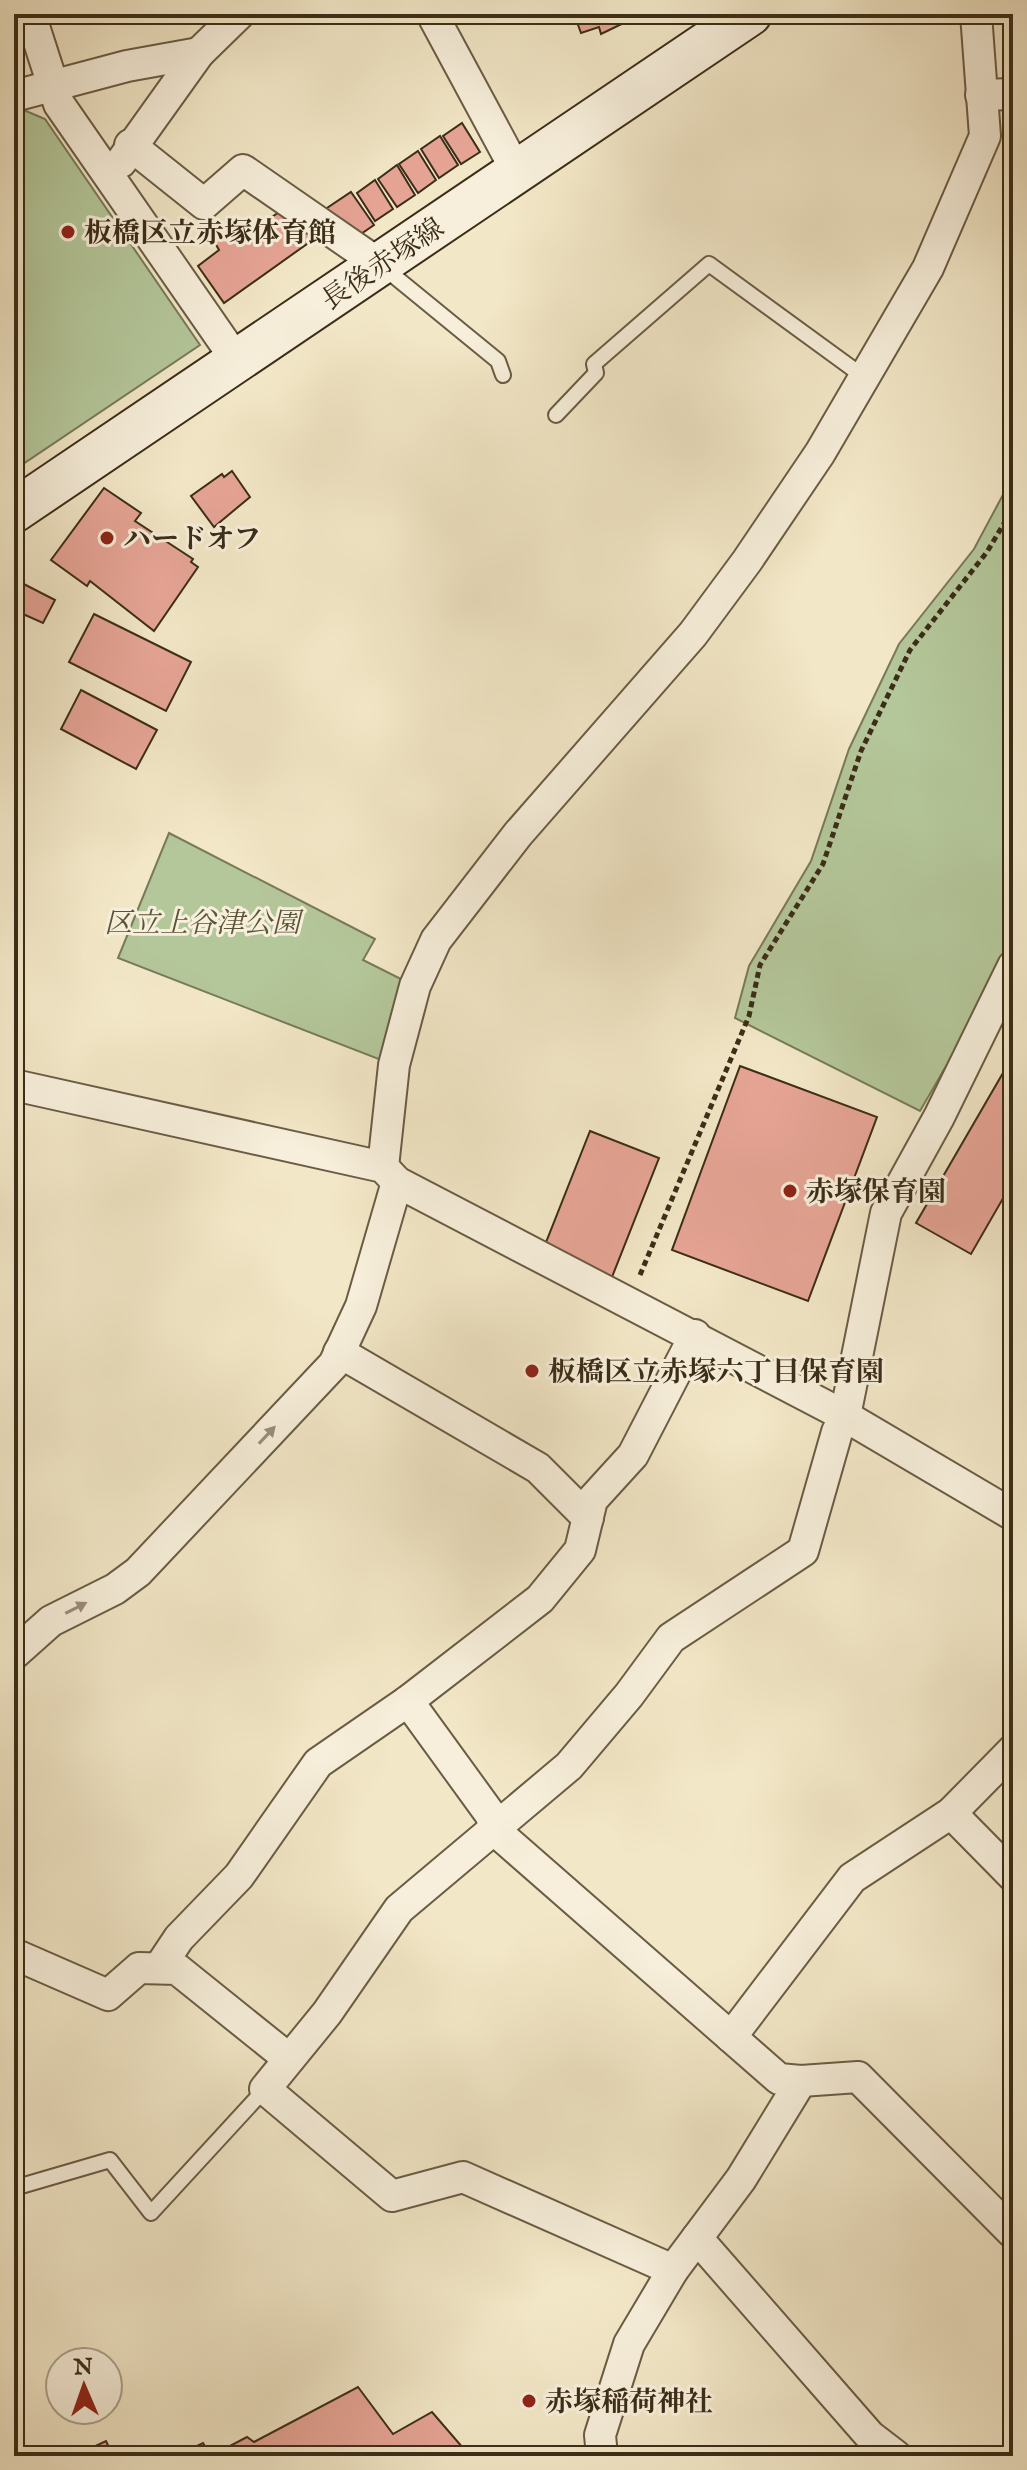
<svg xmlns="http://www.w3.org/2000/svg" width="1027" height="2470" viewBox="0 0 1027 2470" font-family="'IM FELL English','Noto Serif JP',serif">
<rect width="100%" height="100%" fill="#f2e7c7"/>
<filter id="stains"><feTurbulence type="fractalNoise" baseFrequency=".0025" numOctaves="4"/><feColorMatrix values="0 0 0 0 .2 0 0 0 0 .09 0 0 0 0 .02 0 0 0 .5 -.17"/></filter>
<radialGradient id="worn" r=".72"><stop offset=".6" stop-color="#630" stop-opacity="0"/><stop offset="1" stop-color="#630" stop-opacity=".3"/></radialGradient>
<g fill="#b4c79a" stroke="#787a59" stroke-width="2">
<path d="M26,111L45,119L200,345L14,470V114Z"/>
<path d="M1013,476V936L996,980L920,1111L735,1018L749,966L811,861L849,749L899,644L974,549Z"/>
<path d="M169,833L375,939L363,960L415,986L394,1065L118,958Z"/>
</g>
<g fill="#e6a495" stroke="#3c2d18" stroke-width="2">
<path d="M574,14H628L630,20L601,34L599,27L581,33Z"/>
<path d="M643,14H661L647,22Z"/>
<path d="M462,123L480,152L461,164L443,136Z"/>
<path d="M440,136L458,165L439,178L421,149Z"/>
<path d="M418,151L436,180L418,193L399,164Z"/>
<path d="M397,165L415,195L397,207L378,179Z"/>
<path d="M375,180L393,209L375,221L357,193Z"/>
<path d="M351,192L374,225L355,238L321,212Z"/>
<path d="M283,210L321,234L224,303L198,266L219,250L214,241L241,224L249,231Z"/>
<path d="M232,471L250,497L214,527L191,496L222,474L224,477Z"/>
<path d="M104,488L141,513L135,521L193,559L191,562L198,567L154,631L90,581L87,586L51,560Z"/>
<path d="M14,579L55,600L43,623L14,610Z"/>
<path d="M94,614L191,662L166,711L69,662Z"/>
<path d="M81,690L157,730L136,769L61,729Z"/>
<path d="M740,1066L877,1117L808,1301L672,1250Z"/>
<path d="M1003,1073L1013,1079V1181L971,1254L916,1223Z"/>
<path d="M590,1131L659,1158L612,1277L543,1250Z"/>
<path d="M358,2387L393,2434L432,2412L470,2456H176L203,2443L211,2456L247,2437L254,2442Z"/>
<path d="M106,2441L113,2456H74Z"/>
</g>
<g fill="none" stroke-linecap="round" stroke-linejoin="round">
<defs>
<g id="service">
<path d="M383,267L498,361L503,375"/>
<path d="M556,415L596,373L594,364L709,264L864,377"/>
<path d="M14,2188L110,2160L151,2213L265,2089"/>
</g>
<g id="minor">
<path d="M30,14L59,104L237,361"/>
<path d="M432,14L517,172"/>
<path d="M981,95L1013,94"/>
<path d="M14,96L127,66L199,53"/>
<path d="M130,145L204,204L243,170L379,264"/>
<path d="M121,162L199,53L239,14"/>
<path d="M14,1085L383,1167L397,1182L845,1416L1013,1515"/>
<path d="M383,1167L394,1065L415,986L436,940L518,834L693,634L747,561L820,453L928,268L985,136L976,14"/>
<path d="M339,1352L538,1468L588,1518"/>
<path d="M14,1654L51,1621L115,1589L138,1572L334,1364L361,1306L397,1182"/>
<path d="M408,1701L490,1814L499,1834L779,2079L801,2081L858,2077L1013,2233"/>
<path d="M951,1813L1013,1876"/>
<path d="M14,1954L108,1995L139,1968L177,1969L289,2059"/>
<path d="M159,1968L179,1938L239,1876L318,1763L408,1701L540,1599L580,1550L592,1500L633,1455L695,1335"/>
<path d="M731,2037L852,1878L951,1813L1013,1750"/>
<path d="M697,2238L870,2436L896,2456"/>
<path d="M673,2270L463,2177L392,2196L265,2089L327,2013L399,1909L569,1766L629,1695L671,1638L803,1551L837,1432L845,1416L886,1213L939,1117L1013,966"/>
<path d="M602,2456L600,2435L629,2344L673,2270L741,2179L801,2081"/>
</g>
<path id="secondary" d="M14,511L750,14"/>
</defs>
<use href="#service" stroke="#6a5c44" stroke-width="18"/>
<use href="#minor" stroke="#6a5c44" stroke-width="34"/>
<use href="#secondary" stroke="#3c2d18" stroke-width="46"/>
<path stroke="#3c2d18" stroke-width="5" stroke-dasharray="6 4" stroke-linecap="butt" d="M640,1275L749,1016L760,965L823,864L861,751L910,650L987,552L1009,515L1013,514"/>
<use href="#service" stroke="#f7efdb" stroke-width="14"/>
<use href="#minor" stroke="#f7efdb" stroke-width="30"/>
<use href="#secondary" stroke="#f7efdb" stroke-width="42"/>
</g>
<defs><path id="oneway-solid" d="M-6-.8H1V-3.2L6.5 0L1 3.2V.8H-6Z" transform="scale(2)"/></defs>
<g fill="#9a8e7a">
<use href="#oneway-solid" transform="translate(267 1435) rotate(-47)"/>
<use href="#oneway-solid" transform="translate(76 1608) rotate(-27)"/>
</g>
<g fill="#8f2418" stroke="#f7efdb" stroke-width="3">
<circle cx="68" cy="232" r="8"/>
<circle cx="107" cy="538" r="8"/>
<circle cx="790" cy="1191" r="8"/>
<circle cx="532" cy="1371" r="8"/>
<circle cx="529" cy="2401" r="8"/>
</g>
<g text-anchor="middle" stroke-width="6" stroke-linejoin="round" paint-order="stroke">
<g font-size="28" font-weight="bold" fill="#3c2d18" stroke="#f7efdb" text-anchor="start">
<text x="84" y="242">板橋区立赤塚体育館</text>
<text x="123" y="548">ハードオフ</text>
<text x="806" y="1201">赤塚保育園</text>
<text x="548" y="1381">板橋区立赤塚六丁目保育園</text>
<text x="545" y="2411">赤塚稲荷神社</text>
</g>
<g font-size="28" fill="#3c2d18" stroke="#f7efdb">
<text transform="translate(382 263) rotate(-34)" y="10">長後赤塚線</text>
</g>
<g font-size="28" font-style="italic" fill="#5a5438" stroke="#f7efdb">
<text x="202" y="932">区立上谷津公園</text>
</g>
</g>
<rect width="1027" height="2470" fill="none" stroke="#f2e7c7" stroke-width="48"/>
<rect x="16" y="16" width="995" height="2438" fill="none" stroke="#3c2d18" stroke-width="4"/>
<rect x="24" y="24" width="979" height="2422" fill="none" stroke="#3c2d18" stroke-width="2"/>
<g transform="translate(84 2386) rotate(358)"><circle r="38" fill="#f7efdb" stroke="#aca18d" stroke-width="2"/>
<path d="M0-6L14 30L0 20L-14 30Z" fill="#8f2418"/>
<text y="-12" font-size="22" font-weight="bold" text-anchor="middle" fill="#3c2d18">N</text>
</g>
<rect width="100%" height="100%" filter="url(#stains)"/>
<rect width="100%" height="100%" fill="url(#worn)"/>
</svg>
